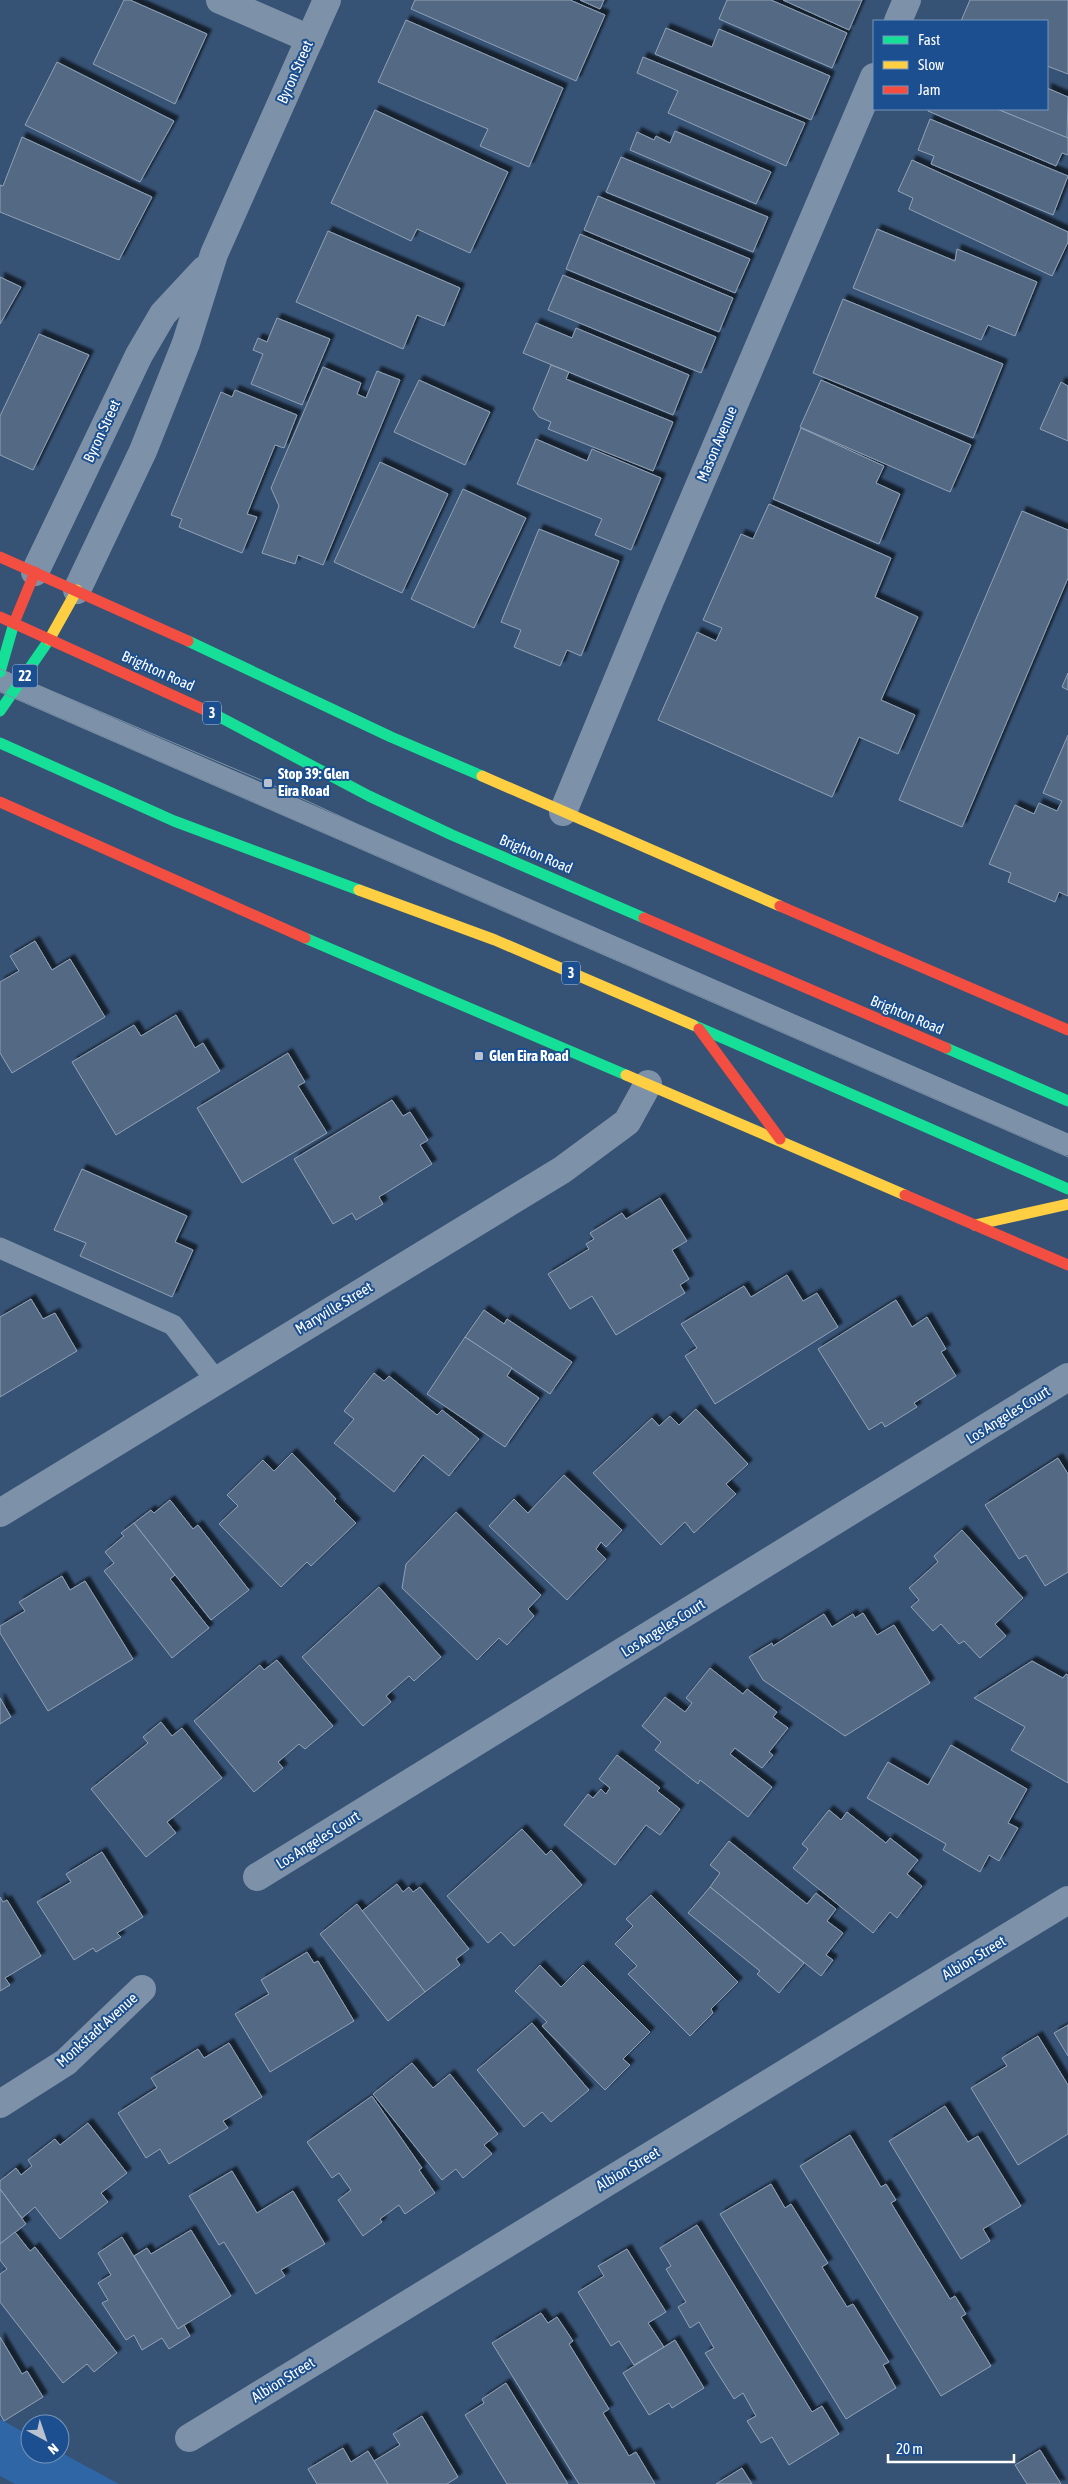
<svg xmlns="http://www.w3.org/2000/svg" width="1068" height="2484" viewBox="0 0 1068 2484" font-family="'Asap Condensed',sans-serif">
<defs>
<filter id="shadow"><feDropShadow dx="4.5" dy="-4.5" stdDeviation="1" flood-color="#0009"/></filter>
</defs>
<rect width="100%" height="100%" fill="#365274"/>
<path fill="#2f66a5" d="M0,2419L30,2436V2454H60V2452L119,2484H15L0,2476Z"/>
<g fill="#526984" stroke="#92a2b6" filter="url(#shadow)">
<path d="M124,0H130L207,34L175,104L93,64Z"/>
<path d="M415,0H570L605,15L576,81L411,9Z"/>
<path d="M580,0H604L600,9Z"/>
<path d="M727,0H771L847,33L832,68L719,19Z"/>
<path d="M783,0H862L849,30Z"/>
<path d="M970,0H1068V74L1047,66V21H961Z"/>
<path d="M406,20L563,88L529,167L480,146L488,129L378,82Z"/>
<path d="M666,28L712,47L719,29L830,76L811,120L655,54Z"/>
<path d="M643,57L805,123L786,166L668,113L678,91L637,73Z"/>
<path d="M57,62L174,121L140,182L25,125Z"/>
<path d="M1047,88L1068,97L1067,138L997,109H1047Z"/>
<path d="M928,109H997L1068,138V155L1062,153L1056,166L928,111Z"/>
<path d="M375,110L508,172L470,253L417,229L411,241L331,203Z"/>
<path d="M930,119L1068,176L1053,215L931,164L934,156L918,150Z"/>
<path d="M675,131L771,172L756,204L630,150L637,132L654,140L656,136L670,143Z"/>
<path d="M22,137L152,197L119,260L0,212V185L3,186Z"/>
<path d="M621,157L768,217L753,252L606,192Z"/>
<path d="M912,160L1068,232V242L1052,276L909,209L913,198L898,191Z"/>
<path d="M598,196L750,259L735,293L584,230Z"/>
<path d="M877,229L955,261L957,249L1037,282L1015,336L988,325L981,340L853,288Z"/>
<path d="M328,231L460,288L444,326L417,315L403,349L296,302Z"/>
<path d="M580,234L733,298L719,332L566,269Z"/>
<path d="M563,275L716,337L701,373L548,310Z"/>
<path d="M0,277L21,287L0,324Z"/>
<path d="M843,299L1003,364L973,438L813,373Z"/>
<path d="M277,318L330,339L302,405L251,384L263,354L253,350L258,338L267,342Z"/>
<path d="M536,323L572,338L576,328L689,375L673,415L523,353Z"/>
<path d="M39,334L89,355L33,470L0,455V416Z"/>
<path d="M551,365L569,372L566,379L673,422L653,471L548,429L551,422L539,417L533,409Z"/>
<path d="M323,367L361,383L357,394L366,398L377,371L400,380L323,565L298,555L295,564L262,553L279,506L271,488Z"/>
<path d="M419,380L490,412L465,465L394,432Z"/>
<path d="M821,380L971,445L950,492L800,427Z"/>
<path d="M1061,382L1068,386V441L1040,429Z"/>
<path d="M235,390L297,415L284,448L275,445L247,514L257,517L242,553L179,527L182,519L171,515L221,392L232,397Z"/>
<path d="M801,428L884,466L876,483L900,494L879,544L773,499Z"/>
<path d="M536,439L587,461L592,449L661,478L631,550L595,535L602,519L517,484Z"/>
<path d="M380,462L448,494L402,593L334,562Z"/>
<path d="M463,489L526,518L474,628L411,599Z"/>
<path d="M769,504L891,558L875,597L918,617L881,700L915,715L898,754L859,737L832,797L658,720L697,632L716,641L722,628L703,620L741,534L753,539Z"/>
<path d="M1022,511L1068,530V578L962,827L899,800Z"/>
<path d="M539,529L619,561L581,656L567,650L560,666L514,647L521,630L501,622Z"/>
<path d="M1068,673V690L1062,687Z"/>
<path d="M1068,735V896L1059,892L1055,902L1008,882L1011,873L989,864L1015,805L1034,814L1039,803L1057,811L1062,801L1043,793Z"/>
<path d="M35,941L52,970L70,959L105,1017L12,1073L0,1053V982L19,971L10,956Z"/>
<path d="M176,1015L195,1048L203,1043L220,1071L116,1135L72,1062L134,1025L141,1036Z"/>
<path d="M288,1053L305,1082L298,1086L327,1133L242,1183L197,1108Z"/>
<path d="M392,1100L403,1116L410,1112L428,1140L420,1145L432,1164L379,1197L383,1204L356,1220L352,1213L333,1224L294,1159Z"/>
<path d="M82,1169L187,1216L175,1242L193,1250L172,1297L80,1256L86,1243L54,1230Z"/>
<path d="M660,1198L687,1241L672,1250L689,1279L680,1285L685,1293L616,1335L592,1296L570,1309L548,1274L589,1249L586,1244L594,1239L590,1233L622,1213L626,1219Z"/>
<path d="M787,1275L803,1301L817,1293L838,1327L715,1404L685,1356L697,1348L681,1324L744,1286L751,1297Z"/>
<path d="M31,1299L43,1319L55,1313L77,1351L0,1397V1317Z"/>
<path d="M896,1300L912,1327L927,1317L946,1349L941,1352L956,1376L914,1403L917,1407L885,1427L882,1422L869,1430L818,1349Z"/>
<path d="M484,1310L504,1324L507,1319L572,1362L550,1394L465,1337Z"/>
<path d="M465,1337L512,1368L507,1376L539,1398L505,1447L427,1394Z"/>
<path d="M374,1373L384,1381L389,1376L437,1415L442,1410L479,1439L449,1476L423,1455L394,1492L334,1443L354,1419L344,1411Z"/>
<path d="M696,1409L748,1464L726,1484L736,1494L694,1533L685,1522L661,1545L593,1473L652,1418L659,1426L670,1416L679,1425Z"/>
<path d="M292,1453L336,1499L334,1501L356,1523L311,1566L307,1562L281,1587L219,1524L238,1506L227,1495L263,1460L274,1471Z"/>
<path d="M1058,1458L1068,1474V1572L1045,1586L1026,1555L1019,1559L985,1505Z"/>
<path d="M564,1475L622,1530L606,1547L601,1542L596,1549L606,1559L567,1600L489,1526L514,1499L528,1513Z"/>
<path d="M170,1500L193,1529L198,1525L249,1590L211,1620L134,1523L151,1510L154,1513Z"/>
<path d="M456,1512L541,1595L528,1609L534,1616L507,1645L499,1638L477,1660L402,1588L406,1564Z"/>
<path d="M134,1523L175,1575L170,1579L209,1628L172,1658L104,1571L114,1563L105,1552L124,1536L121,1533Z"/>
<path d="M962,1530L1023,1598L995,1624L1006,1636L980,1658L964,1641L959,1644L941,1624L933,1631L911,1607L919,1600L909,1588L938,1562L934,1556Z"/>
<path d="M62,1576L70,1590L85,1581L133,1659L48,1711L0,1633V1626L25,1611L19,1602Z"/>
<path d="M379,1587L441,1657L414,1681L409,1676L386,1696L391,1702L363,1726L302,1657Z"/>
<path d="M863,1613L877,1635L894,1625L930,1683L845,1736L763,1680L749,1657L772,1643L773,1646L824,1614L832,1627L853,1614L855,1618Z"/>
<path d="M277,1660L333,1726L305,1749L299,1744L278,1762L283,1768L254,1792L194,1721L260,1665L264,1670Z"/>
<path d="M1032,1661L1063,1678L1066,1674L1068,1675V1783L1011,1750L1025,1727L974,1698Z"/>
<path d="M710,1668L743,1694L747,1689L777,1712L773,1717L788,1728L769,1752L773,1755L762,1768L735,1748L730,1754L772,1787L748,1817L700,1780L698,1784L655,1750L661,1742L642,1726L665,1697L685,1712L692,1703L686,1698Z"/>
<path d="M0,1698L11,1717L0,1724Z"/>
<path d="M161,1722L172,1736L182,1728L222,1778L167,1822L176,1833L146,1857L91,1789L148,1743L143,1737Z"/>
<path d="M951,1745L1027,1789L1008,1823L1018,1828L999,1861L989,1855L980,1872L943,1850L946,1844L867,1798L888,1762L928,1785Z"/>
<path d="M617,1755L660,1788L657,1791L680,1809L660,1835L646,1825L615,1865L564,1825L588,1794L593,1798L601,1789L606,1794L610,1788L599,1779Z"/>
<path d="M829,1810L841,1820L847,1812L886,1843L890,1838L918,1860L907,1874L922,1886L897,1918L890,1912L873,1933L793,1868L808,1849L802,1844Z"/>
<path d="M522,1829L546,1855L551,1850L582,1885L514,1946L501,1932L488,1943L447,1896Z"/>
<path d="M729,1841L807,1904L816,1893L836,1909L827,1921L843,1933L826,1955L833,1960L821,1976L710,1887L720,1873L710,1865Z"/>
<path d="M102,1852L143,1917L117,1933L121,1937L96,1952L93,1948L74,1960L37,1902L71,1882L66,1874Z"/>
<path d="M397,1884L403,1892L409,1887L413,1892L420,1887L469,1949L456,1959L460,1965L425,1992L362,1911Z"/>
<path d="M710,1887L804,1963L779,1993L757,1974L760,1971L688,1913Z"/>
<path d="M651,1895L738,1982L711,2009L713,2013L690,2036L628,1974L637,1966L615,1944L633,1926L626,1919Z"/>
<path d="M0,1897L3,1902L7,1900L41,1956L5,1978L10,1985L0,1991Z"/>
<path d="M357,1904L425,1992L388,2021L320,1934Z"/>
<path d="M307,1952L314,1963L318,1961L354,2021L270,2072L235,2014L269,1994L261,1980Z"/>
<path d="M540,1965L561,1987L583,1965L650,2032L623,2059L630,2065L605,2090L542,2026L547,2022L515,1991Z"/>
<path d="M532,2023L589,2090L551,2122L542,2112L524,2127L477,2070Z"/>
<path d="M1068,2025V2056L1054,2033Z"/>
<path d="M1038,2036L1068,2085V2134L1018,2165L971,2088L1007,2066L1002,2058Z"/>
<path d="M229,2043L262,2097L223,2121L228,2128L169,2164L160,2149L146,2158L118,2113L157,2088L151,2078L198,2049L204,2058Z"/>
<path d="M412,2063L433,2088L450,2074L498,2134L484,2145L492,2154L463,2178L456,2169L442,2180L373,2094Z"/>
<path d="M372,2096L422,2168L419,2170L435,2193L405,2214L399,2205L380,2219L382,2222L363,2236L338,2200L351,2190L339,2173L332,2178L307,2142Z"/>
<path d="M945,2106L968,2142L978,2136L1021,2206L983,2229L990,2241L961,2259L889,2141Z"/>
<path d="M88,2123L127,2173L101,2193L108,2202L60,2239L35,2207L22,2218L0,2189V2181L16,2168L21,2175L32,2166L28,2160L55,2139L60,2145Z"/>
<path d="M850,2135L881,2187L886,2184L896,2200L891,2203L950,2299L955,2296L966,2314L961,2317L991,2366L941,2396L800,2166Z"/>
<path d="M232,2171L257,2213L293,2191L325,2244L281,2270L285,2276L256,2294L224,2242L219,2245L189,2196Z"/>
<path d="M771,2184L785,2208L791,2204L828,2263L822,2267L847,2307L853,2304L889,2362L883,2365L896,2388L846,2419L720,2214Z"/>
<path d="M0,2189L26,2224L0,2244Z"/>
<path d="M697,2225L812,2412L822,2406L839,2434L789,2465L772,2437L761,2443L747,2421L756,2416L743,2393L734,2399L705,2353L714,2348L699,2322L690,2328L678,2307L686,2302L666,2269L671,2266L660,2248Z"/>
<path d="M191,2230L231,2296L178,2329L134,2256L147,2248L151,2254Z"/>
<path d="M15,2232L30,2251L35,2247L117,2353L94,2372L87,2364L63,2383L0,2302V2274L7,2269L0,2260V2244Z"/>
<path d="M122,2237L178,2329L184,2325L190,2336L169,2349L162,2338L142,2350L134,2335L126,2340L102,2303L108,2300L98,2283L111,2275L98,2253Z"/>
<path d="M627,2249L666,2312L648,2323L664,2347L634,2365L619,2341L611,2346L578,2292L604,2276L598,2266Z"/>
<path d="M541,2313L548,2323L557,2317L573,2341L569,2344L609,2409L603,2413L629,2456L636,2452L655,2484H579L492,2343Z"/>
<path d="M0,2337L22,2374L27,2371L43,2397L4,2421L0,2414Z"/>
<path d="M675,2340L704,2388L672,2408L669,2403L649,2415L623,2373Z"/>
<path d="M506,2383L568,2484H507L465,2415L484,2403L482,2399Z"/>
<path d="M422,2416L458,2477L447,2484H388L374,2461L400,2445L393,2434Z"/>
<path d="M343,2448L351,2462L368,2451L388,2484H317L308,2469Z"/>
<path d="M1040,2450L1061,2484H1027L1015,2465Z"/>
<path d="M742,2468L752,2484H716Z"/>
</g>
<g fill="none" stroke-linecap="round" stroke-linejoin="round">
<g stroke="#7d92a8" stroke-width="21">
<path d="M2,681L1068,1145"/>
<path d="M0,1248L173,1325L215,1379"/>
</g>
<g stroke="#7d92a8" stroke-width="28">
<path d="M220,0L310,39"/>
<path d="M898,21L907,0"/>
<path d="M35,572L139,355L163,314L204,270"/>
<path d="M77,590L143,451L186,343L214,254L327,0"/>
<path d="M563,812L650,601L874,77"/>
<path d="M0,1513L562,1170L627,1122L648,1084"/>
<path d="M257,1877L1068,1377"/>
<path d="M0,2104L66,2062L142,1989"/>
<path d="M189,2438L1068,1900"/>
</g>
<g stroke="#16e098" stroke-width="11">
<path d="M188,641L391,737L482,776"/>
<path d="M0,672L14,623"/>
<path d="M0,711L49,640"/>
<path d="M216,715L369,796L452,835L644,918"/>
<path d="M0,743L174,821L359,890"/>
<path d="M305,938L626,1075"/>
<path d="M693,1025L1068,1189"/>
<path d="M946,1048L1068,1101"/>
</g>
<g stroke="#ffcf43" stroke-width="11">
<path d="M49,640L77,590"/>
<path d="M482,776L780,906"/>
<path d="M359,890L495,940L693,1025"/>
<path d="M626,1075L905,1195"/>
<path d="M975,1225L1068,1204"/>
</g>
<g stroke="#f24e42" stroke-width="11">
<path d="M0,557L188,641"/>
<path d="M0,617L216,715"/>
<path d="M14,623L35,572"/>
<path d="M0,802L305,938"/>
<path d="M780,906L1068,1030"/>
<path d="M644,918L946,1048"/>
<path d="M699,1029L780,1139"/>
<path d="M905,1195L1068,1265"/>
</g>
<g stroke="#7e92a7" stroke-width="1">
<path d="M0,669L268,783L357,824L1068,1134"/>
<path d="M0,692L1068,1157"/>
</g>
</g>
<g fill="#b9c2ce" stroke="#1b4f8f" stroke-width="2">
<rect x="263" y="778" width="10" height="10" rx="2.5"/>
<rect x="474" y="1051" width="10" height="10" rx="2.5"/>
</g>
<g text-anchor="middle" stroke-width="4" stroke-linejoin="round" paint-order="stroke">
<g fill="#1b4f8f" stroke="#bbcadd" stroke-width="1">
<rect x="12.5" y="664.5" width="25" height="23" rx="4"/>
<rect x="203" y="701.5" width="18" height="23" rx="4"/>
<rect x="562" y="961.5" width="18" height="23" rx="4"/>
</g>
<g font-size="14" font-weight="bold" fill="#fff">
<text x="25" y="681">22</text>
<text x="212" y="718">3</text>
<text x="571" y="978">3</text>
</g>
<g font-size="15" fill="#fff" stroke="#1b4f8f">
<text transform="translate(295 72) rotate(-66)" y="5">Byron Street</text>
<text transform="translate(102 431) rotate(-65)" y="5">Byron Street</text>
<text transform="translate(717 444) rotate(-67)" y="5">Mason Avenue</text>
<text transform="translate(158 671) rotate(24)" y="5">Brighton Road</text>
<text transform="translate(536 854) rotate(23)" y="5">Brighton Road</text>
<text transform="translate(907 1015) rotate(23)" y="5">Brighton Road</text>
<text transform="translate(334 1308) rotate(-31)" y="5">Maryville Street</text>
<text transform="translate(1008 1415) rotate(-32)" y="5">Los Angeles Court</text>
<text transform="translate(663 1628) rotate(-32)" y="5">Los Angeles Court</text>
<text transform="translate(318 1840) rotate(-32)" y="5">Los Angeles Court</text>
<text transform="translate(974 1958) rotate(-31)" y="5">Albion Street</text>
<text transform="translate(97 2030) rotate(-42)" y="5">Monkstadt Avenue</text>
<text transform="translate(628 2169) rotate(-31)" y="5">Albion Street</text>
<text transform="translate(283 2380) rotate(-32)" y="5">Albion Street</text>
</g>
<g font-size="15" font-weight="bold" fill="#fff" stroke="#1b4f8f" text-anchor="start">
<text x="278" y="779">Stop 39: Glen<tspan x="278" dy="17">Eira Road</tspan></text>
<text x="489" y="1061">Glen Eira Road</text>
</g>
</g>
<rect x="873" y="20" width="175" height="90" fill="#1b4f8f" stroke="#7695bc"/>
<rect x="883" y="36" width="25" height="8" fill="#16e098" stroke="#7695bc"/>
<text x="918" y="45" font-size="15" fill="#ffffff">Fast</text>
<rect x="883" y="61" width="25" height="8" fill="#ffcf43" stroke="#7695bc"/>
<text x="918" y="70" font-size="15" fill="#ffffff">Slow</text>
<rect x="883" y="86" width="25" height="8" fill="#f24e42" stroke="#7695bc"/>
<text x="918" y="95" font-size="15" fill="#ffffff">Jam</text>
<g transform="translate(45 2439) rotate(140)"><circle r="24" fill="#1b4f8f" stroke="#7695bc"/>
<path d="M0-4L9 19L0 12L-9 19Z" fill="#b9c2ce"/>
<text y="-8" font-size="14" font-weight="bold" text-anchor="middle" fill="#ffffff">N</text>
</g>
<path d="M888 2454v8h126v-8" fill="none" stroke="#ffffff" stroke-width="2.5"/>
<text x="896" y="2454" font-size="15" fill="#ffffff" stroke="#1b4f8f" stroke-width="4" paint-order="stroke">20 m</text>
</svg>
